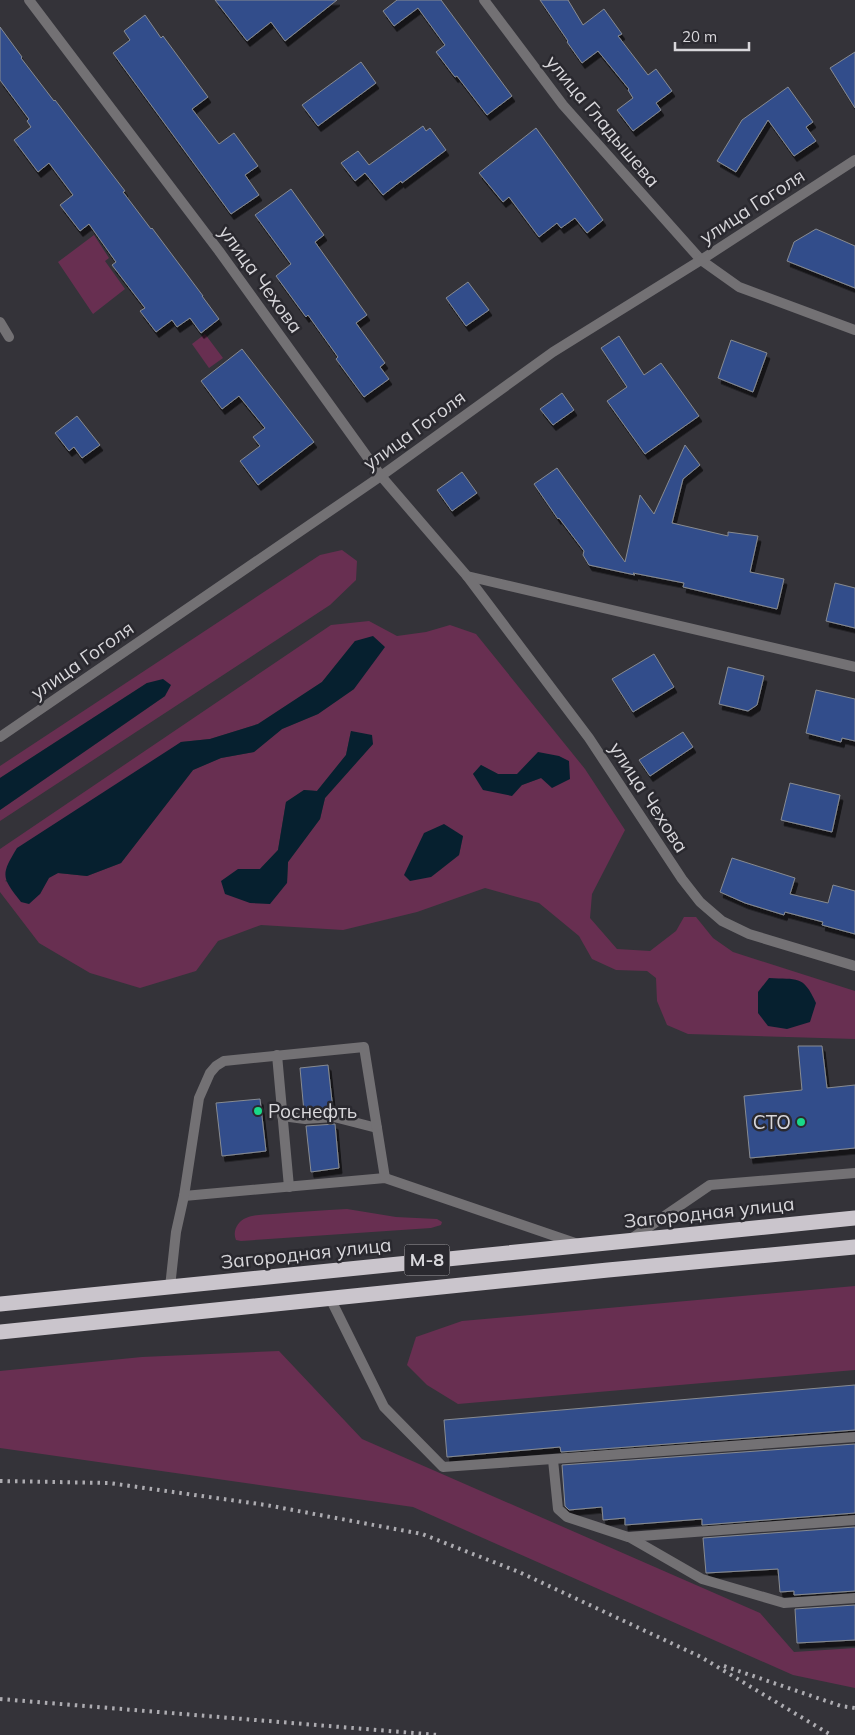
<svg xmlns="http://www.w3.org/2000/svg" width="855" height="1735" viewBox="0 0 855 1735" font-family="Mulish,sans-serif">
<defs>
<filter id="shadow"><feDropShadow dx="3" dy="5.5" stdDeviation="0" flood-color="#0009"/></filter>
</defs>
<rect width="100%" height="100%" fill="#343339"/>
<g fill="#682f51" fill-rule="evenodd">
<path d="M94,235L109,258L105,261L125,289L93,314L58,262Z"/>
<path d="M205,334L223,358L209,368L192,344Z"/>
<path d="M342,550L357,561L356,580L330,605L0,821V810L165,696L147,683L0,778V766L320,555Z"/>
<path d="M369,621L397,636L426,632L450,625L476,634L585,769L625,830L592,894L590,918L617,949L650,951L676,931L684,917H696L713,938L733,952L855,991V1039L688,1034L667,1025L657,1001L656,978L647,971L616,970L592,959L579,936L539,903L485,888L417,912L343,930L261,925L218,941L196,971L140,988L90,973L39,943L0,892V849L331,625ZM355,641L354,689L318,714L282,729L254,752L221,758L193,770L121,863L87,876L58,873L49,877L40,894L5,881L181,742L210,739L258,724L322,682ZM351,731L373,744L325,798L320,819L288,862L287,883L238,869H260L278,850L286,802L304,790L317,791L346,755ZM481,765L498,774H517L570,778H541L522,785L473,774ZM463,836L459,855L431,877Z"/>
<path d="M347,1209L396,1217L437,1219L442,1222L441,1225L431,1228L241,1241L236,1240C232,1231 238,1221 246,1218C254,1214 265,1215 273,1214C298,1212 323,1210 347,1209Z"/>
<path d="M855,1286V1370L458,1404L427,1385L407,1365L416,1337L462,1321Z"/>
<path d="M279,1351L362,1439L760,1613L794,1652L855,1648V1688L793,1675L413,1507L0,1448V1371L142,1357Z"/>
</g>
<g fill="#06202f">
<path d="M373,636L385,647L354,689L318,714L282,729L254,752L221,758L193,770L121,863L87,876L58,873L49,878L40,894L29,904L21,902C2,877 0,876 17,848L181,742L210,739L258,724L322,682L355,641Z"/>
<path d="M163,679L171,685L165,696L0,810V778L147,683Z"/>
<path d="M351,731L372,735L373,744L325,798L320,819L288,862L287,883L270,904L250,903L225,894L221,881L238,869H260L278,850L286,802L304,790L317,791L346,755Z"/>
<path d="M538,752L559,756L569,761L570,779L552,788L541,778L522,785L512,796L483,790L473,774L481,765L498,774H517Z"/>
<path d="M444,824L463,836L459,855L431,877L410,881L404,875L424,833Z"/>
<path d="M769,978C797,980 803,974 816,1003L810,1022L787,1029L768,1026L758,1013V992Z"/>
</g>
<g fill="#334d8b" stroke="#878b91" filter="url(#shadow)">
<path d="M215,0H337L285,41L271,22L247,41Z"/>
<path d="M397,0H441L512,96L487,115L457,76L455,77L436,52L445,45L418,8L394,26L383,11Z"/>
<path d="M540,0H568L583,25L604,9L622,34L618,36L648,75L656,69L672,91L656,103L661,110L633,131L617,110L633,98L628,90L629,89L598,51L582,63L567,42L568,41Z"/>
<path d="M145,15L161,38L163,36L208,97L192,109L219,144L234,133L258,166L245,175L259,195L231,214L113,53L130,40L124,31Z"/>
<path d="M0,27L22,57L21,58L54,101L55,100L125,191L123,192L151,229L152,228L203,296H202L219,319L201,333L190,318L177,327L172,320L156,332L140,311L145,308L112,265L116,262L89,224L80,231L60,205L73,195L49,163L38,172L14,140L31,127L27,121L29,119L0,80Z"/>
<path d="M855,52V108L830,68Z"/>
<path d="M361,62L376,83L318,126L302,105Z"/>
<path d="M788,87L813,122L806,127L816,141L794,156L768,120L736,172L717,161L742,120Z"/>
<path d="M423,126L426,131L430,128L446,150L402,183L401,181L383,195L365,173L355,181L341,163L358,151L369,165Z"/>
<path d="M536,128L603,220L587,233L575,218L561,228L557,223L539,237L509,197L503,202L479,173Z"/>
<path d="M291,189L324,235L315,242L367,315L356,323L385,363L380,367L389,379L364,397L336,359L338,357L308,315L306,317L276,276L291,264L255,215Z"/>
<path d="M816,229L855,246V288L787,261L794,242Z"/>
<path d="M468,282L489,310L466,326L446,298Z"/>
<path d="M619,336L644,375L661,363L699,416L645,454L607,401L627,387L601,348Z"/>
<path d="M731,340L767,353L753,392L718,378Z"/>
<path d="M242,349L314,442L258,485L240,461L260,446L253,437L265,428L239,396L222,409L201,381Z"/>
<path d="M562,393L574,410L553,425L540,409Z"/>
<path d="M77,416L100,445L82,458L74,447L69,451L55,433Z"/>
<path d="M685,445L700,465L683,479L672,523L728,536V532L758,536L750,572L784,579L777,609L683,587L684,583L633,573L635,575L589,565L583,555L584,551L559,518L558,519L534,484L557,468L625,562L640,495L654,514Z"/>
<path d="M462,472L477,493L452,511L437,490Z"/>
<path d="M835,583L855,588V628L826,621Z"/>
<path d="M654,654L674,687L633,712L612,679Z"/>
<path d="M728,667L764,676L757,705L748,711L719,704Z"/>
<path d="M816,690L855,699V741L842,738L841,742L806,733Z"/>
<path d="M683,732L693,747L650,776L639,760Z"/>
<path d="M790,783L840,795L832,832L781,820Z"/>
<path d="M732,858L795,878L790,894L828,903L833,885L855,891V934L822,925L823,922L785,912L784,915L745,903L720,892Z"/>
<path d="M798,1046H822L827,1088L855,1085V1148L750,1158L744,1096L802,1090Z"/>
<path d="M328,1065L333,1110L304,1112L300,1068Z"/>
<path d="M260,1099L266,1151L222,1156L216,1103Z"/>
<path d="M335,1124L339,1168L311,1172L306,1126Z"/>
<path d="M855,1385V1430L561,1452L560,1447L447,1457L444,1420Z"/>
<path d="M855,1444V1513L702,1525V1519L625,1525V1518L603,1520L602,1507L569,1510L565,1506L562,1465Z"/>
<path d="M855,1527V1591L794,1595V1591L780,1592L778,1569L706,1573L703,1538Z"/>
<path d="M855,1605V1640L797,1643L795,1609Z"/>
</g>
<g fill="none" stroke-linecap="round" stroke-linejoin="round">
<g stroke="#737174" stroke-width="10">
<path d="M0,322L9,337"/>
<path d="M277,1055L289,1187"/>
<path d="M282,1116L305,1119L334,1117L377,1128"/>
<path d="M184,1196L385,1178L578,1244"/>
<path d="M631,1239L710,1185L855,1173"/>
<path d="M170,1287L176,1232L184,1196L199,1098L210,1073L216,1066L224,1061L364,1047L385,1178"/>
<path d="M330,1298L384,1407L443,1467L855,1437"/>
<path d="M553,1460L558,1509L567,1517L628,1537L855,1520"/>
<path d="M629,1537L702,1579L784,1603L855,1598"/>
</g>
<g stroke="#737174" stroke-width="10">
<path d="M29,0L219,251L381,476L467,576L855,667"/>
<path d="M484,0L563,105L701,260L739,287L855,330"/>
<path d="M467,576L589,738L682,879L700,902L722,921L749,934L855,966"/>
<path d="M0,737L381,476L553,352L701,260L855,160"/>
</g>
<g stroke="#cac5cc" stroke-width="15">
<path d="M0,1304L855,1218"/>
<path d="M0,1332L608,1270L855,1247"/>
</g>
<g stroke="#adacb1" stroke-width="4" stroke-dasharray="2.5 5" stroke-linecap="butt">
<path d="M0,1481L109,1483L266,1505L422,1534L519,1572L701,1657L831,1735"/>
<path d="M724,1666L841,1706L855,1708"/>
<path d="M0,1699L438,1735"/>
</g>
</g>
<g fill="#19d989" stroke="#2a292f" stroke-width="2">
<circle cx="258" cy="1111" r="5"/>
<circle cx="801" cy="1122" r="5"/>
</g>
<g text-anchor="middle" stroke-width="5" stroke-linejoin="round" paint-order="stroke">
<rect fill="#2a292f" stroke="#a4a3a7" stroke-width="1" x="404.5" y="1244.5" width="45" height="31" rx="4"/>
<g font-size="18" font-weight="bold" fill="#d8d7db">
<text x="427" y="1266">М-8</text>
</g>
<g font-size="19" fill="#d8d7db" stroke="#2a292f">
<text transform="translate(603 121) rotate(50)" y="7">улица Гладышева</text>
<text transform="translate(752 206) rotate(-33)" y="7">улица Гоголя</text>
<text transform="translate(261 279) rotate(54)" y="7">улица Чехова</text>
<text transform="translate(414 430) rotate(-36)" y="7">улица Гоголя</text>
<text transform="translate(82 660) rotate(-35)" y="7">улица Гоголя</text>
<text transform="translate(649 797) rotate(57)" y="7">улица Чехова</text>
<text transform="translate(709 1212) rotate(-6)" y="7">Загородная улица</text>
<text transform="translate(306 1253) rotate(-6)" y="7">Загородная улица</text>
</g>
<g font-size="19" fill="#d8d7db" stroke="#2a292f" text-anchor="start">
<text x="268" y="1118">Роснефть</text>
<text x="791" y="1129" text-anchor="end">СТО</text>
</g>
</g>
<path d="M675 42v8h74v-8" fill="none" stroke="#d8d7db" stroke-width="2.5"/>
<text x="682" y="42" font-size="15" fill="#d8d7db" stroke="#2a292f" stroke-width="4" paint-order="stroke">20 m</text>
</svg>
